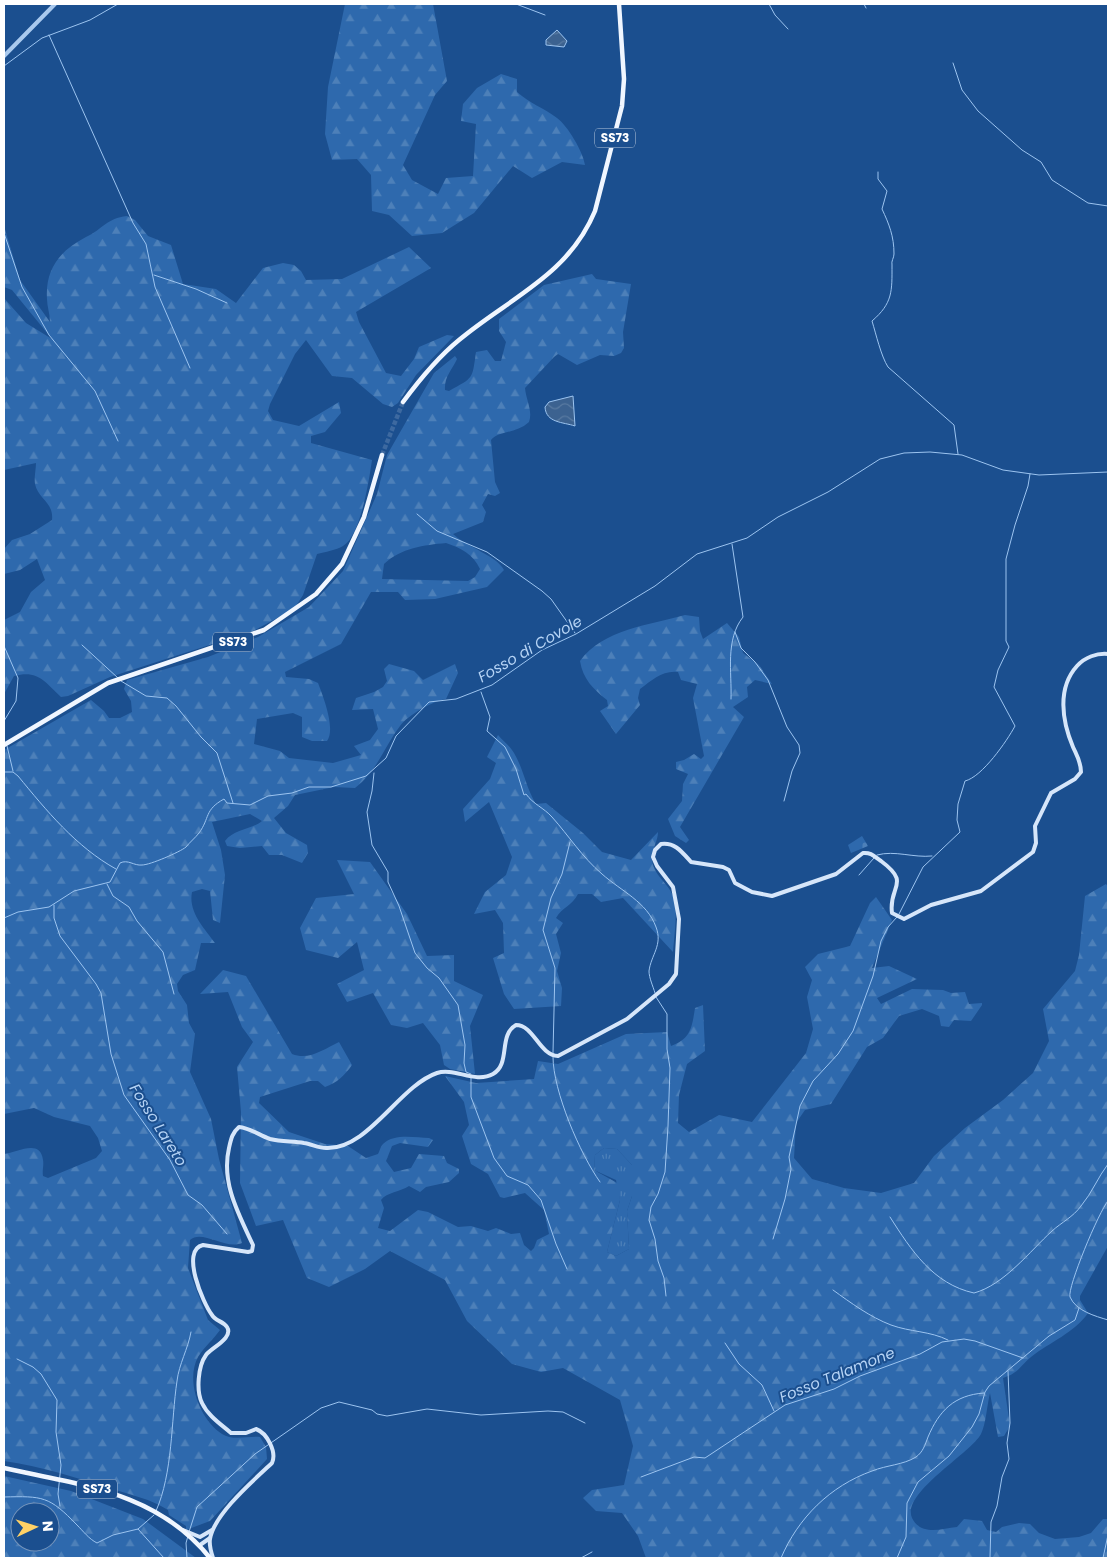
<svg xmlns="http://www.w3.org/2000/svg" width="1112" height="1562" viewBox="0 0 1112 1562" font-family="Poppins,sans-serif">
<defs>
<pattern id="grass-tufts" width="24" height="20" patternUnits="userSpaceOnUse" patternTransform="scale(1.25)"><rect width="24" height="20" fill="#2e69ad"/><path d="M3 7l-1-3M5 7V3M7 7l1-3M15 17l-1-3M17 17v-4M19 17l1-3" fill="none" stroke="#4d80b9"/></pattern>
<pattern id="forest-firs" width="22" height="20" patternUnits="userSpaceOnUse" patternTransform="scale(1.25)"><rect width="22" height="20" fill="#2e69ad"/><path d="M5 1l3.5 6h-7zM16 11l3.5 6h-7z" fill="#4d80b9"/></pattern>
<pattern id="cemetery-stones" width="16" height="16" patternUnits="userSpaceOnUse" patternTransform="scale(1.25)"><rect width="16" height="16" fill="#2e69ad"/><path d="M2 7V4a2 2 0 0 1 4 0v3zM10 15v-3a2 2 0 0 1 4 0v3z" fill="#4d80b9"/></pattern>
<pattern id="water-waves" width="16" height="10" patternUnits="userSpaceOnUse" patternTransform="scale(1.25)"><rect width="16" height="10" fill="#3c6290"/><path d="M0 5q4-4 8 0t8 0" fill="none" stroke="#597aa1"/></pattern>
</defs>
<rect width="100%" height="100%" fill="#1b4f8f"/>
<path fill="url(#grass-tufts)" d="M604,1148L617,1149L632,1165V1196L627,1211L629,1249L616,1256L607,1252L620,1200L616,1180L594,1170L595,1155Z"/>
<g fill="url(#forest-firs)" fill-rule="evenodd">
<path d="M345,4H433L447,81L435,95L403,165L412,180L438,194L446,178L473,176L476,124L461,121L463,104L477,88L501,74L517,79V92C529,103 544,108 557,118C568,126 583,152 585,165L562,162L532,178L513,166L474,213L442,233L412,236L389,215L372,211L371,175L357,159L332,160L325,134L328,87Z"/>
<path d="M127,216L135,220L148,236L171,245L183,284L216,289L236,303L263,268L283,263L294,265L301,271L306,280L342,279L409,247L431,268L356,312L359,322L386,373L401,376L414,359L419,347L447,335L454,336L416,375L398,403L392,407L383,404L352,378L332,376L306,340L295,354L270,404L268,411L273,420L299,426L339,402L341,413L325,432L311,436V443L372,460C369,480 361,535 343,546C336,550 325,552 317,554L303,595L294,609L253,631L110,677L68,696L61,697C44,681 38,670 14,676L4,694V620L20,612L31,592L45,580L37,559L20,570L4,574V549L12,540L30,534L52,520C54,502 38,499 35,484C34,477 36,469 36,463L4,470V298L26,323L52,339L12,290L4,287V226L20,280L50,322C50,314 47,306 47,299C45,268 61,250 86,237C103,229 107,218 127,216Z"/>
<path d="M592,274L596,279L631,284L623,332L624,348L621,353L614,356L600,355L577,365L558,354L554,357L525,388C526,400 533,411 529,422C516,434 500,430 491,440L495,482L500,493L495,496L488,494L482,505L486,512L483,522L453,534C468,548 496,555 504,570L487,587L435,599L405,600L398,592H371L341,644L285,672L286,677L309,679L318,683C323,696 336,729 327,741H312L302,737V717L293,713L257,719L254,744L280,751L289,758L333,763L361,755L354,746L370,740L378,729L373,709L352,710L356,698L374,692L383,687L387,681L384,669L389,664L414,671L423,680L455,664L458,673L446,699C433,701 408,715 400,726C384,747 378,770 355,788L334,787L295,795L288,806L274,818L286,833L307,845L308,853L302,863L282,855H269L262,846L240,848L227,846L225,841C234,829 251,830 262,821L250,814L212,822L221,850L225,875L220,923L213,920L210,891L202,889L192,892C188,912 204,928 215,943H201L195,970L183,975L177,984L178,991L187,1005L189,1023L195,1034L190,1072L211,1119L219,1159L242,1243C225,1250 202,1229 190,1240L188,1268L208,1320L220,1330C213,1340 204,1347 198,1357C185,1381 200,1420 222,1434C232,1441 248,1436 260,1437L266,1447L267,1459L210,1521L186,1530V1526L169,1515L168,1510C151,1499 131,1495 113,1489C77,1478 41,1466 4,1461V1154C17,1153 40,1138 43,1160C44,1166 42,1170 43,1176L48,1178L96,1158L102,1151L98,1138L90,1126L54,1117L34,1108L4,1114V750L91,700L104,711L109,718H120L132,712L131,701L124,689L127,680L208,657L258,637L309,607L343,571L377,494L387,455L434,373L455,356L457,359C452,370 444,377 445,390L449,391C474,377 472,380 476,352L487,350L495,361H501L506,342L499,331V319L544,285ZM446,543C461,548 473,554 480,569L475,577L468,581L382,579L384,564C401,548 424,545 446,543Z"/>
<path d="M685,615L699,617L700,631L703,639L727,623L739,637L743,653L759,665L772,684L755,680L747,687L748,697L733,707L744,717L680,827L689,840L686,843L675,836L668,819L682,801L683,784L688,774L676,769V762L684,760L694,754L701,759L704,756L693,698L697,684L681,680L678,672C663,670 652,680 640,689L638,698L640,705L616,734L600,711L608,706L607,700C593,689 583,679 580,661C603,629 650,625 685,615Z"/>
<path d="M498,735C503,741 510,746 514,753C524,770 526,788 536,804L546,803L583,833L602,852L631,860L658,832C658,841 652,849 652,858C652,875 669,883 674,898C678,909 674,939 673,952L623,898L601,902L592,894H578C572,906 562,907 556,918L563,923L556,934L561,953L557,971L562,988L561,1006L514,1009L504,994L493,958L504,953L503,923L495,910L474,914L485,892L506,875L512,857L489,802L465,822L463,809L490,779L496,763L487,757Z"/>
<path d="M337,860L370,862L407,914L427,956L454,955V981L483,995L470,1026L475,1074L450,1069L444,1065L440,1045L423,1023L407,1028L391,1025L373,993L347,1002L337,984L364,970L357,942L338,958L306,950L300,928L316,898L354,894Z"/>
<path d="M1106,884L1108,887V1246L1080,1296V1300L1088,1313C1074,1333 1050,1342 1031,1357C1020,1366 1019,1373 1003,1378L1010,1426L1004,1436L998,1437L990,1393C987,1405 986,1424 981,1434C970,1454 901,1493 912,1518C921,1536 941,1529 957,1527L964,1519L982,1521L987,1530L996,1532L1002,1527L1019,1523L1030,1524L1039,1533L1055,1539L1079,1537L1091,1533L1103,1519H1108V1558H646L638,1536L622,1513L596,1511L583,1498L592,1490L624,1485L633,1446L620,1400L563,1368L541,1372L512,1364L467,1321L445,1280L390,1251L365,1269L329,1287L307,1278L283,1220L256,1226L240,1183L241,1112L237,1067L253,1042L242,1027L228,992L200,994L223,970L246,976L292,1054C309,1061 324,1049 339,1042L352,1065C345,1075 337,1083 325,1087L318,1081H310L260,1097L259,1103L289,1132L325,1144L348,1146L366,1158L378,1154C380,1151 380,1147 383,1144C395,1133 415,1138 429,1138L433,1140L428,1147L400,1143L392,1146L386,1161L394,1172L411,1168L419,1154L444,1156L447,1163L459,1169V1173L449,1182L426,1187L420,1192L409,1186C400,1192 387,1192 381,1200L384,1208L378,1228L390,1231L418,1210L428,1212L458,1227L471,1226L488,1231L496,1228L511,1234L520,1233L524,1245L531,1251L534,1248L537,1240L549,1234L544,1210L525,1193L504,1198L500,1197L488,1174L471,1164L462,1136L469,1125L464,1102L445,1076L476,1083L534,1079L538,1061L558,1064L626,1034L667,1032L671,1046C691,1039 692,1027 695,1008L703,1005L705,1051L687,1064L679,1095L678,1123L689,1132L719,1115L752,1122L806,1053L813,1029L807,997L812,980L805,967L818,954L850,946L870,903L876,897L892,920L872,968L889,966L917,979L877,998L881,1004L912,989L943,990L951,993L965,992L969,1004L982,1003V1005L971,1021L954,1020L949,1027L941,1026L939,1016L922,1009L899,1016L883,1038L867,1047L831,1104L805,1110L796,1123L794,1158L812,1179L844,1188L881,1193L914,1183L934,1156L965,1128L1003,1100L1033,1073L1049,1041L1043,1009L1075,971L1079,955L1085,896ZM604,1148L617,1149L632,1165V1196L627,1211L629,1249L616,1256L607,1252L620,1200L619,1184L594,1170L595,1155Z"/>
<path d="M4,1476L71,1491L143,1519L196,1558H4ZM20,1512H50V1542H20Z"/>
</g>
<path fill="url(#cemetery-stones)" d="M862,836L868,846L851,853L848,845Z"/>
<g fill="url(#water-waves)" stroke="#9cc4f0">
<path d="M557,30L567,41L564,47L546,45V40Z"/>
<path d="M573,396L575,426C563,422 546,423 545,407L549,402Z"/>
</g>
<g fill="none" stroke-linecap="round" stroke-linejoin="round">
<g stroke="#9cc4f0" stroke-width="1">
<path d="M516,4L545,15"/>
<path d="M769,4L775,15L788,29"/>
<path d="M864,4L866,8"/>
<path d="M49,35L133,223L146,244L155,287L190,368"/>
<path d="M953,63L962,90L978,111L1022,150L1041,162L1052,180L1088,203L1108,206"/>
<path d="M4,66L42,38L90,20L118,4"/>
<path d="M878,172V179L887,191L882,209C889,224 894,236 894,254C894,258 891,261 892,265C892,291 893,303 872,321C876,334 881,356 888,367L954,425L958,454"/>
<path d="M4,233L22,287L49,335L95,391L118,441"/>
<path d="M154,275L196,289L227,303"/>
<path d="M417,514L437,531L487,552L542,591L551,599L575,633"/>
<path d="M735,632L741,648L755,662L768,680L787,727L799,745L800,753L792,771L784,801"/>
<path d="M82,645L118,678"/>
<path d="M4,646L18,678L16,701L4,721"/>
<path d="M121,681L146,696L167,698L176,706L201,737L217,753L233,803"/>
<path d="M481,692L490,717L487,731L505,747L516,769L524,795L526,794C533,804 544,808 552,817C569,836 582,857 602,874C621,891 647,902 656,927C663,945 651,955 649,971C649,978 653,986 655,993"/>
<path d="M731,699C732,672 725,640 743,617L732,544"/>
<path d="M7,746L13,771"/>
<path d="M4,772H13L18,776C46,810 76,847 116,869"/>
<path d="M374,773L372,791L367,812L372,845L388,872V882L399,906L415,953L427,968L439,978L458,1005L465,1045L464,1063L466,1072L471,1074"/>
<path d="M877,855C895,850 913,858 932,856"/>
<path d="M859,875L874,858"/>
<path d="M107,884L113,896L129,907L137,921L163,952L174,994"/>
<path d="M54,905V918L60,936L96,984L101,993L111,1054L124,1095L170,1160L188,1195L202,1205L227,1234"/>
<path d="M899,914L923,867L960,832L957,820L958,804L965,781C982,777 1007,741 1015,726L994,687L998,670L1009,647L1006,641V559L1015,525L1028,486L1030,474"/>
<path d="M4,918L18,912L49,907L74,891L110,882L120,863C128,859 134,866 142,865C150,865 180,852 186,847C189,843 196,837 199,833C210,818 204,810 224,799L227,803L250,805L268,796L292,793L309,787H331L366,776L386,758L396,736L429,702L456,699L492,685L542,650L576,634L655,586L697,554L747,538L778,517L828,492L880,459L904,453L930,452L962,455L1003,470L1039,475L1108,472"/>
<path d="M656,997L667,1014V1049L670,1068L668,1126L665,1172L658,1194L651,1207L649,1220L655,1239L658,1261L664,1278L666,1296"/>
<path d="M553,1053L555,968L543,930L551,898L562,874L570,842"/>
<path d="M553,1057C553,1091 580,1154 600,1182"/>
<path d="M471,1078V1097L494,1158L507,1176L528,1185L541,1200L556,1244L567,1269"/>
<path d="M1108,1201C1099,1211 1067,1288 1070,1297C1076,1311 1095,1316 1108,1320"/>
<path d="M890,1217C911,1250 933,1284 974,1293C1004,1285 1030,1251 1052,1231C1062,1222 1073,1217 1081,1206C1092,1193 1098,1177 1108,1164"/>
<path d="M773,1239L785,1199L791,1169L789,1157L800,1106L813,1081L838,1054L853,1031L873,976L881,941L888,927L897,917"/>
<path d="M833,1290C851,1303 870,1317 891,1325C910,1332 930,1331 948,1340"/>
<path d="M725,1343L739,1364L762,1385L774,1411"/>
<path d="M17,1359L33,1367L41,1374L57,1400L56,1432L61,1465L58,1494L60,1506"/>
<path d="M641,1477L694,1457L705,1458L785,1405L834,1389L860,1376L920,1354L942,1342L964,1339L975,1341L1023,1358"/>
<path d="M4,1497C43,1496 49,1496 77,1525C83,1531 89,1539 97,1543L113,1535L138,1529L164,1558"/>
<path d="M156,1511C173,1473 171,1421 177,1381C179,1364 188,1349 191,1332"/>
<path d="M138,1529L154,1515"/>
<path d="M189,1532L197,1507L255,1454L321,1408L339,1402L372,1410L377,1414L387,1416L427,1409L481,1415L548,1411L563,1412L585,1423"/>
<path d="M187,1558L186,1543L188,1536"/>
<path d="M581,1558L592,1552"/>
<path d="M781,1558C798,1518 830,1486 872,1471C887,1465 903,1465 916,1457C923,1452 925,1445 928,1437C939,1411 954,1395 984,1393"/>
<path d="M897,1558L906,1537L907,1503L918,1482L949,1456L972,1427L979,1414L985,1392L989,1386L1049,1336L1075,1320L1079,1308"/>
<path d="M990,1558L991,1522L997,1506L1002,1477L1009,1459L1007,1443L1010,1423L1008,1371"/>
<path d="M1103,1558L1108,1535"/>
</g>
<path stroke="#3d69a0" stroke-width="4.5" stroke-dasharray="4.5 2" stroke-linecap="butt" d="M382,455L403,402"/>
<path stroke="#a9c9ee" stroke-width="4" d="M4,56L55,4"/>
<g stroke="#d6e6fa" stroke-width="4">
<path d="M183,1530L200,1537L212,1530"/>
<path d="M200,1545L210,1538"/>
<path d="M213,1558C211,1552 209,1545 210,1539C214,1514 254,1480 272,1463C277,1452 267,1433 256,1429L246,1433H231C222,1425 208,1416 202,1403C196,1391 198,1366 206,1355C211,1348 234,1338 227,1327C223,1321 215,1321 212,1315C203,1303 180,1250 203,1245L248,1252L252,1251L253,1245C238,1213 221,1182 229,1148C231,1139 232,1133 239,1127C250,1128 259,1135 270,1139C282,1142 293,1141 304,1143C311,1144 319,1148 326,1148C368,1150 399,1086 437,1073C454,1067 475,1084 493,1074C511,1064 498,1035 516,1025C534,1025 539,1055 558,1056L627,1019L669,984L676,974L679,919L673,887L657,866L653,857L655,850L661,844C675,842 682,852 691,862L723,867L729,870L735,883L752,892L772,896L836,874L863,853C871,852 875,857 881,861C912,884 888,886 892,913L904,919L931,905L981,891L1033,852L1036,843L1035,826L1051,793L1075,779L1081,772C1081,762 1077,756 1073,747C1062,721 1057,688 1077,666C1085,657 1097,653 1108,654"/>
</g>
<g stroke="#f0f6ff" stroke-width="4.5">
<path d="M403,402C420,379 437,358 459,340C509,298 568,276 595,211L622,106L624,79L619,4"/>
<path d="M4,745L108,683L264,630L316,594L342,564L364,517L382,455"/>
<path d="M4,1468C81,1485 157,1492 210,1558"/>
</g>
</g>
<g text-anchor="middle" stroke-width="4" stroke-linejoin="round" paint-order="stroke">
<g fill="#1b4f8f" stroke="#bbcadd" stroke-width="1">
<rect x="595" y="128.5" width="40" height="19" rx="4"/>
<rect x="213" y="632.5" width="40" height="19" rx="4"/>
<rect x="77" y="1479.5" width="40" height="19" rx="4"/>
</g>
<g font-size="12" font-weight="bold" fill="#fff">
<text x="615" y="142">SS73</text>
<text x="233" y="646">SS73</text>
<text x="97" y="1493">SS73</text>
</g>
<g font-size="15" font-style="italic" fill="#b5d3f5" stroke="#1b4f8f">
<text transform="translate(530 649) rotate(-30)" y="5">Fosso di Covole</text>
<text transform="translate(158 1125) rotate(58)" y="5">Fosso Lareto</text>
<text transform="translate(837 1375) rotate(-22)" y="5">Fosso Talamone</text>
</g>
</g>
<rect width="1112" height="1562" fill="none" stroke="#ffffff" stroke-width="10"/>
<g transform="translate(35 1527) rotate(86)"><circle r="24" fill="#1b4f8f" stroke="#7695bc"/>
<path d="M0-4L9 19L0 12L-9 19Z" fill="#ffd166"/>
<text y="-8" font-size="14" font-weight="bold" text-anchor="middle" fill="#ffffff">N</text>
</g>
</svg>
